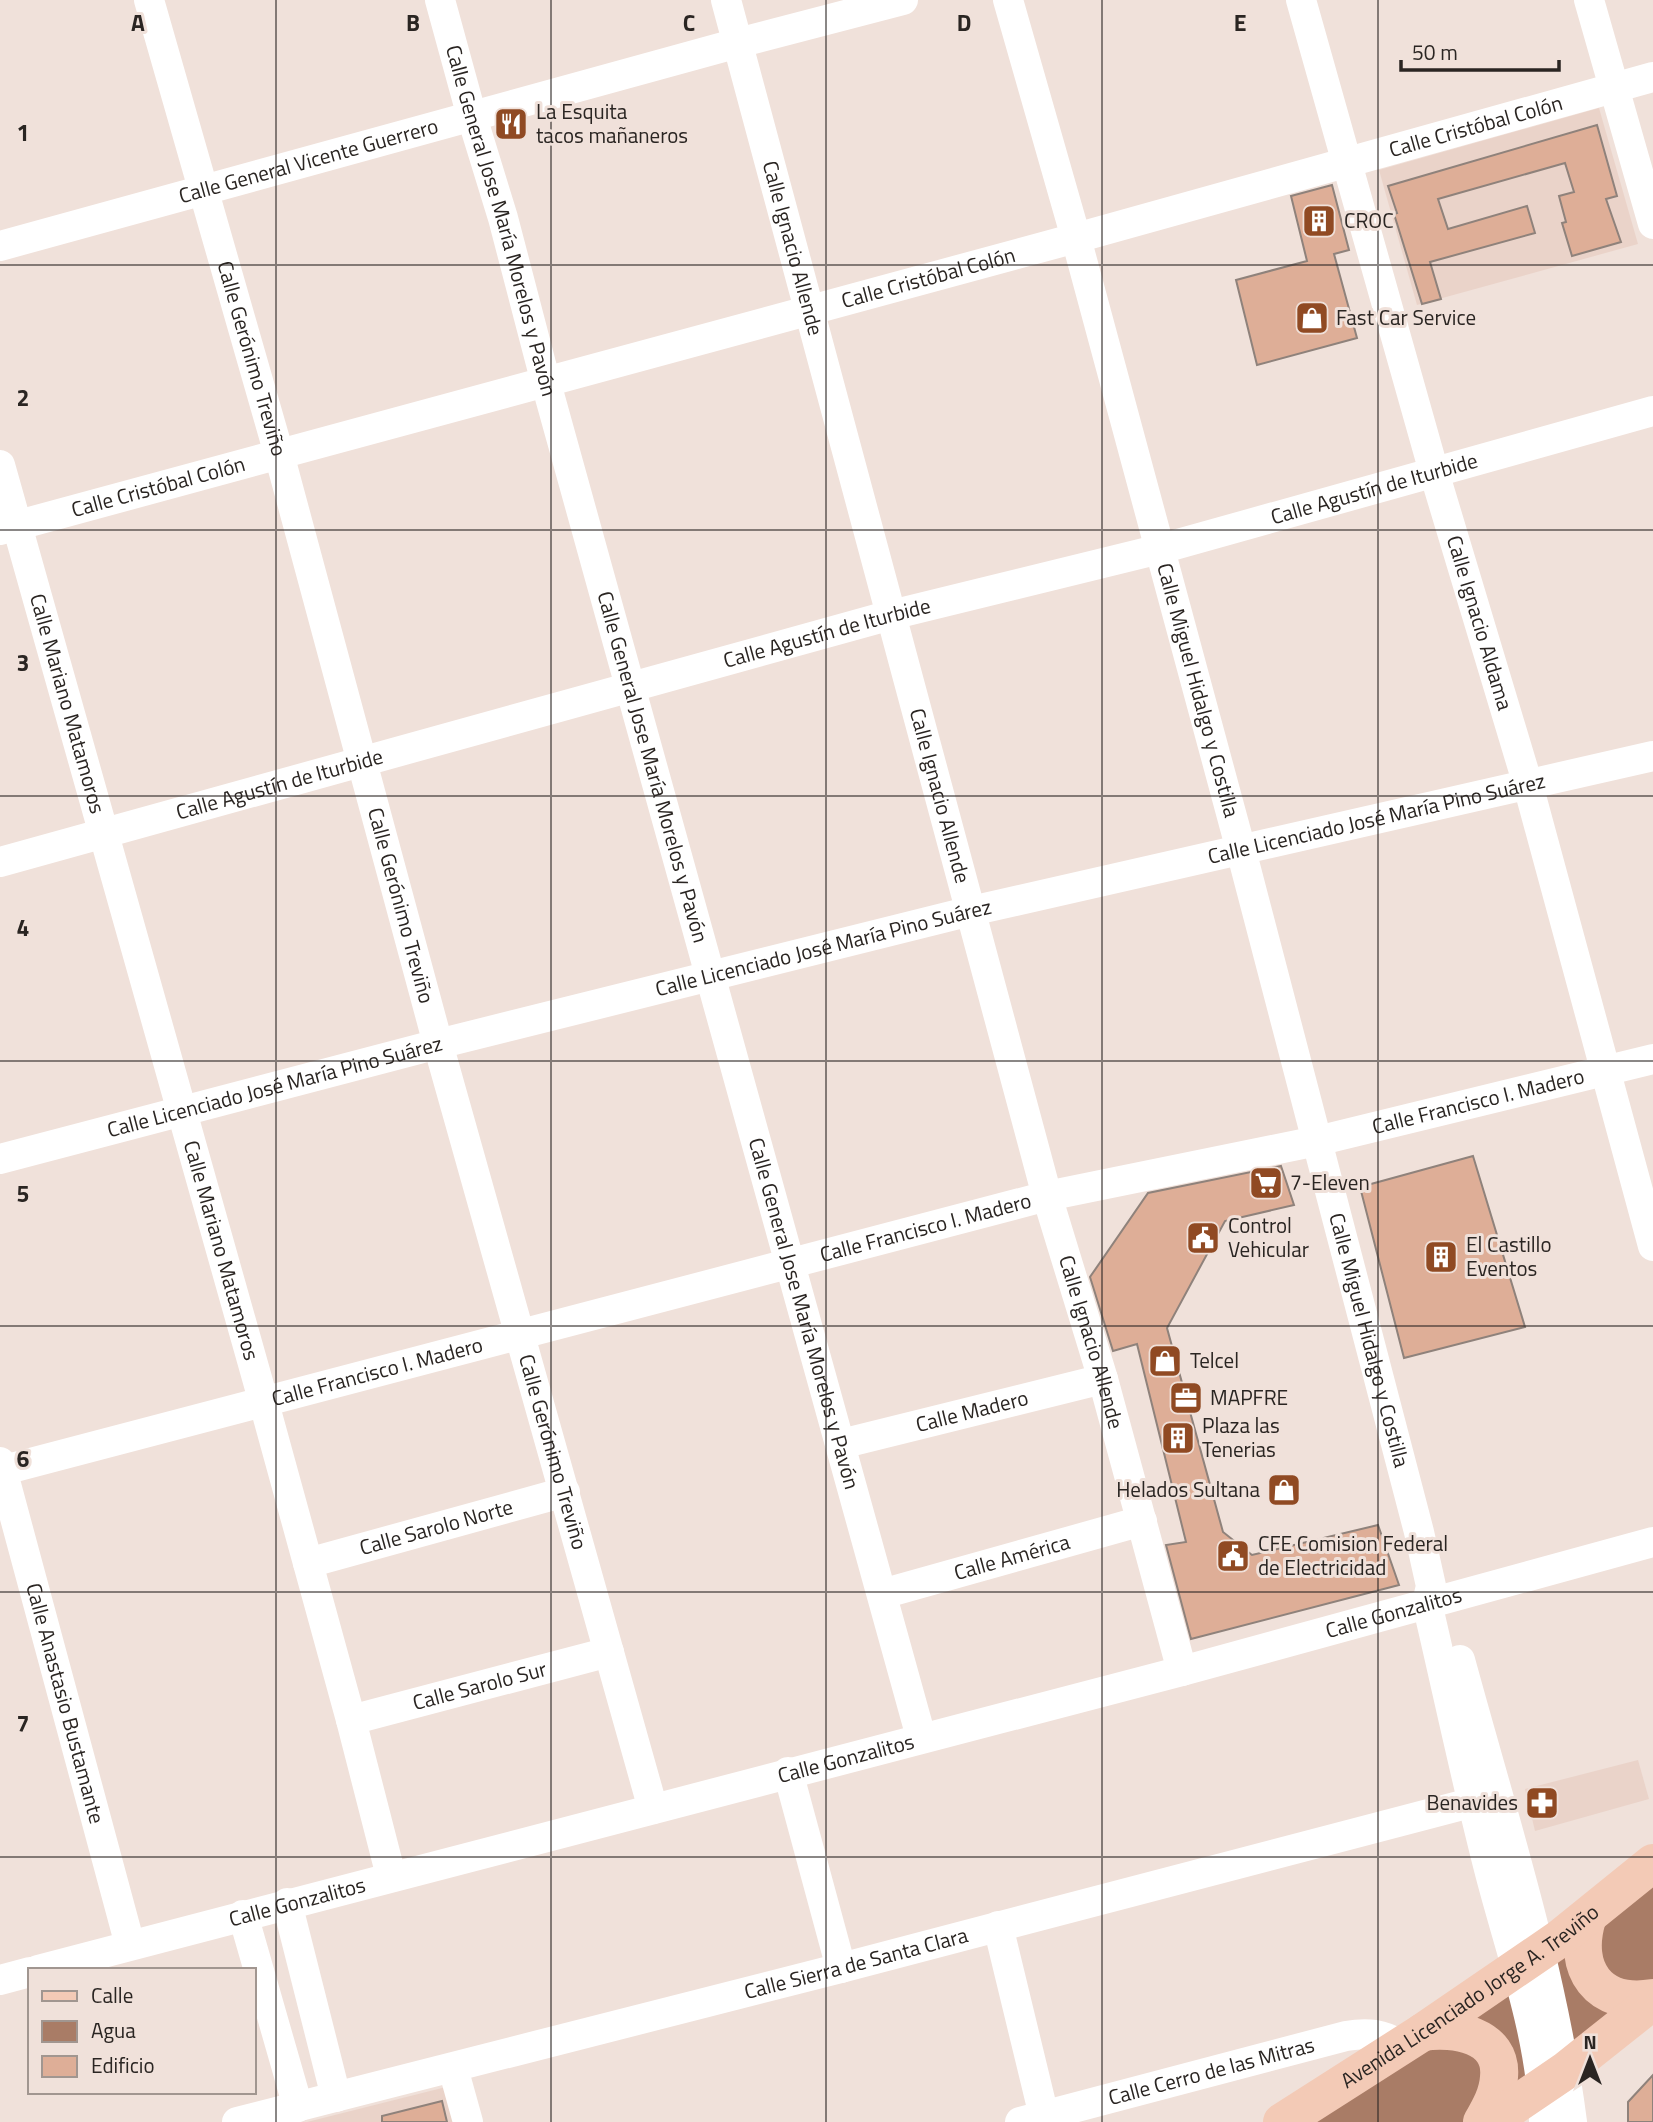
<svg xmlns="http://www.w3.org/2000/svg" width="1653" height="2122" viewBox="0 0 1653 2122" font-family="'Titillium Web',sans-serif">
<rect width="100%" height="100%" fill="#f0e1da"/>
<g fill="#ead3c9">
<path d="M1599,108L1638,244L1417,305L1379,170Z"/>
<path d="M1638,1760L1649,1799L1535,1831L1525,1789Z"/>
<path d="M450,2086L460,2122H307Z"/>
</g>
<path fill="#a97c66" d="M1653,1863V2001L1487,2122H1282Z"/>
<g fill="#deae97" stroke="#8f827b" stroke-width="2">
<path d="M1597,125L1617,196L1606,199L1621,242L1572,256L1562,223L1566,222L1559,196L1574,192L1565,163L1438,199L1448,229L1527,206L1535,233L1430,262L1441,299L1422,304L1394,214L1397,213L1388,186Z"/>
<path d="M1332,185L1349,250L1334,254L1357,338L1257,365L1236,280L1307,261L1291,196Z"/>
<path d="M1473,1156L1525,1327L1404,1358L1360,1187Z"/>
<path d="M1281,1166L1294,1205L1225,1221L1167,1328L1223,1532L1252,1555L1378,1525L1399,1585L1191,1639L1166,1545L1186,1542L1137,1344L1113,1351L1090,1277L1148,1193Z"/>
<path d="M1653,2075V2122H1628V2102Z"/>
<path d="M442,2101L447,2122H382V2116Z"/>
</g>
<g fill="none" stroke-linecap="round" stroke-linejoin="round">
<g stroke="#fff" stroke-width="30">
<path id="s1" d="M149,0L279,454L438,1044L653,1809"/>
<path id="s2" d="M440,0L472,117L503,218L546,383L921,1737"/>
<path id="s3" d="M726,0L1047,1196L1103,1379L1182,1671"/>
<path id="s4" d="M1008,0L1076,238L1241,850L1419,1532L1431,1586L1427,1603C1448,1693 1467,1784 1490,1873C1511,1954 1542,2037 1544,2122"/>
<path id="s5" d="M1301,0L1434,472L1528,785L1653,1246"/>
<path d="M1589,0L1653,224"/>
<path id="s6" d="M0,246L738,43L903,0"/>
<path id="s7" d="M0,465L264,1403L351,1720L391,1876"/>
<path id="s8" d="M0,530L1076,238L1653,77"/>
<path id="s9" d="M0,862L891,615L1160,549L1653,411"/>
<path id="s10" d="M0,1159L438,1044L971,911L1653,756"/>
<path id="s11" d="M841,1444L1103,1379"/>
<path id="s12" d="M0,1462L130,1945"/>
<path id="s13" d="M0,1471L1047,1196L1317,1141L1653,1059"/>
<path id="s14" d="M308,1563L565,1492"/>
<path id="s15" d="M882,1594L1142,1521"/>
<path d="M1460,1660C1501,1811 1552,1966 1572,2122"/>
<path id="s16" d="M351,1720L609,1652"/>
<path d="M788,1772L841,1968"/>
<path d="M287,1903L336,2097"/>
<path d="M243,1915L298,2107"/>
<path d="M998,1926L1044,2116"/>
<path id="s17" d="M38,1970L1182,1671L1653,1542"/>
<path d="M0,1980L30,1972"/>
<path d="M453,2068L468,2122"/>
<path id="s18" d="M237,2122L841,1968L1497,1796"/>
<path id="s19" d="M1020,2122L1346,2036C1368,2032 1382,2034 1401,2045"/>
</g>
<g stroke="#f3cab6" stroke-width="38">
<path d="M1587,1919C1572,1969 1598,2007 1653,1998"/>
<path d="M1423,2032C1454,2027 1503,2035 1499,2077C1498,2094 1490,2108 1482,2122"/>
<path id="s20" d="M1282,2122L1423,2032L1559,1939L1653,1863"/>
<path d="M1490,2122L1565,2071L1653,2001"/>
</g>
</g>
<path fill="none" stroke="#2a2522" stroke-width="2" stroke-opacity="0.55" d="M276,0V2122M551,0V2122M826,0V2122M1102,0V2122M1378,0V2122M0,265H1653M0,530H1653M0,796H1653M0,1061H1653M0,1326H1653M0,1592H1653M0,1857H1653"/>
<defs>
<symbol id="restaurant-square" viewBox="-11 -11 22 22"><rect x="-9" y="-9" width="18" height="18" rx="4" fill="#904a23" stroke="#f0e1da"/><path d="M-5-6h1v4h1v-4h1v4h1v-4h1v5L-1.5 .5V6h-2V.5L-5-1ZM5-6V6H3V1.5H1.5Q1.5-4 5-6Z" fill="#fff"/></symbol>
<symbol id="building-square" viewBox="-11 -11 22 22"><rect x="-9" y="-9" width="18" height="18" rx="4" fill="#904a23" stroke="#f0e1da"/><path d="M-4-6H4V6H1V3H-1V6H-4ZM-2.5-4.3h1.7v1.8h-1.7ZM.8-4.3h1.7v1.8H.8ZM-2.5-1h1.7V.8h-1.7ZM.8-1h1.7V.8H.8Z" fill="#fff"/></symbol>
<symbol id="shop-square" viewBox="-11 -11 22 22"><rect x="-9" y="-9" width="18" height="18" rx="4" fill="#904a23" stroke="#f0e1da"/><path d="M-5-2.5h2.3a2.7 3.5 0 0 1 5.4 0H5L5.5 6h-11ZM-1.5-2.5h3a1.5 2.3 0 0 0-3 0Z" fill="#fff"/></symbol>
<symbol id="supermarket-square" viewBox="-11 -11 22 22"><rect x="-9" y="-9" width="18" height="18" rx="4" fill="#904a23" stroke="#f0e1da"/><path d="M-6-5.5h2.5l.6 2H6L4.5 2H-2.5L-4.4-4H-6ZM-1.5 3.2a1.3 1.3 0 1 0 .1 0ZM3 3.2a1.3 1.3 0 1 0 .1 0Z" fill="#fff"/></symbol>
<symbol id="civic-square" viewBox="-11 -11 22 22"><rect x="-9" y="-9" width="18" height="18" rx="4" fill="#904a23" stroke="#f0e1da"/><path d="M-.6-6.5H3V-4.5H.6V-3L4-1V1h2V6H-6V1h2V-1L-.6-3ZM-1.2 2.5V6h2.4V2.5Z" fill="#fff"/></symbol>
<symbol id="office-square" viewBox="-11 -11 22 22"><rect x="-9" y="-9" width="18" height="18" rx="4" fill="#904a23" stroke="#f0e1da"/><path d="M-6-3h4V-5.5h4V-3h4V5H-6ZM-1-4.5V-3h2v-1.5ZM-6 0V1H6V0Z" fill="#fff"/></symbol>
<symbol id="pharmacy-square" viewBox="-11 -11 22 22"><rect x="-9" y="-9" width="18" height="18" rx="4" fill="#904a23" stroke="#f0e1da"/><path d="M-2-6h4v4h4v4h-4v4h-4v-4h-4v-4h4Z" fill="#fff"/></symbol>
</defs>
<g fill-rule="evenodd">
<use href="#restaurant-square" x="492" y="105" width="38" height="38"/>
<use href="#building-square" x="1300" y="202" width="38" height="38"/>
<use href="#shop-square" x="1293" y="299" width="38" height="38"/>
<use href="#supermarket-square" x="1247" y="1164" width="38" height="38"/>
<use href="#civic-square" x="1184" y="1219" width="38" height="38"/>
<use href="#building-square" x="1422" y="1238" width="38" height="38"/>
<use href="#shop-square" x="1146" y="1342" width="38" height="38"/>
<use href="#office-square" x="1167" y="1379" width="38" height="38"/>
<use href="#building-square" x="1159" y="1419" width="38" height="38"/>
<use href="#shop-square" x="1265" y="1471" width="38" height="38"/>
<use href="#civic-square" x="1214" y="1537" width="38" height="38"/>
<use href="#pharmacy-square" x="1523" y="1784" width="38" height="38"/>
</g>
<g text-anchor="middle" stroke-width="6" stroke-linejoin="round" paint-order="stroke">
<g font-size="21" fill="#2a2522" stroke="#f0e1da" text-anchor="start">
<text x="536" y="119">La Esquita<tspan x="536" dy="24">tacos mañaneros</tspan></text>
<text x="1344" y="228">CROC</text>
<text x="1336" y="325">Fast Car Service</text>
<text x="1290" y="1190">7-Eleven</text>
<text x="1228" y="1233">Control<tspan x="1228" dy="24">Vehicular</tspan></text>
<text x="1466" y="1252">El Castillo<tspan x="1466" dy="24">Eventos</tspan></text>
<text x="1190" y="1368">Telcel</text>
<text x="1210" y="1405">MAPFRE</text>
<text x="1202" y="1433">Plaza las<tspan x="1202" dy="24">Tenerias</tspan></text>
<text x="1260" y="1497" text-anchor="end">Helados Sultana</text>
<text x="1258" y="1551">CFE Comision Federal<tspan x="1258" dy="24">de Electricidad</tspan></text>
<text x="1518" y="1810" text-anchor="end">Benavides</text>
</g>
<g font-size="21" fill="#2a2522" stroke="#f0e1da">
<text dy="7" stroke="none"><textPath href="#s8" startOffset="1530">Calle Cristóbal Colón</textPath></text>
<text dy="7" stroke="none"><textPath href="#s6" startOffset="320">Calle General Vicente Guerrero</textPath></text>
<text dy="7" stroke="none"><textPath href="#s2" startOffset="229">Calle General Jose María Morelos y Pavón</textPath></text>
<text dy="7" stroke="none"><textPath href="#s3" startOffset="257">Calle Ignacio Allende</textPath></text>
<text dy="7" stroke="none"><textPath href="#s8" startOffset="962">Calle Cristóbal Colón</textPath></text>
<text dy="7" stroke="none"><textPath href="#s1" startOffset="373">Calle Gerónimo Treviño</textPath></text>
<text dy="7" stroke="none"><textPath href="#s8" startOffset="164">Calle Cristóbal Colón</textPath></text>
<text dy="7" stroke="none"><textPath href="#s9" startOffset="1424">Calle Agustín de Iturbide</textPath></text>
<text dy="7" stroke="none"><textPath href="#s5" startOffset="648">Calle Ignacio Aldama</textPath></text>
<text dy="7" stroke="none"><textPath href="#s9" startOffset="858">Calle Agustín de Iturbide</textPath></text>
<text dy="7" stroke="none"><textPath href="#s4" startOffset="716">Calle Miguel Hidalgo y Costilla</textPath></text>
<text dy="7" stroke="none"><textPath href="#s7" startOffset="248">Calle Mariano Matamoros</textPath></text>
<text dy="7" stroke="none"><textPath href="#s2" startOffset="796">Calle General Jose María Morelos y Pavón</textPath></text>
<text dy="7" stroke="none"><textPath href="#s9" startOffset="290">Calle Agustín de Iturbide</textPath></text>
<text dy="7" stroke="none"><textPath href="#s3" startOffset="824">Calle Ignacio Allende</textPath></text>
<text dy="7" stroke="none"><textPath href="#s10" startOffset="1418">Calle Licenciado José María Pino Suárez</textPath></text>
<text dy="7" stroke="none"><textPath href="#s1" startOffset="940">Calle Gerónimo Treviño</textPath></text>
<text dy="7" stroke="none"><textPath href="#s10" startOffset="850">Calle Licenciado José María Pino Suárez</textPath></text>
<text dy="7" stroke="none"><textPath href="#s10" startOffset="284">Calle Licenciado José María Pino Suárez</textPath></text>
<text dy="7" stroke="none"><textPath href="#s13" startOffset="1524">Calle Francisco I. Madero</textPath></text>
<text dy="7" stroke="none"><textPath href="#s13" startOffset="957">Calle Francisco I. Madero</textPath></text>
<text dy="7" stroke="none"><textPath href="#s7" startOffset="816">Calle Mariano Matamoros</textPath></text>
<text dy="7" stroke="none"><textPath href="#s2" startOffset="1363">Calle General Jose María Morelos y Pavón</textPath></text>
<text dy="7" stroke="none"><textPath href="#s4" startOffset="1388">Calle Miguel Hidalgo y Costilla</textPath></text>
<text dy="7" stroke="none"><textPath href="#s3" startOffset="1391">Calle Ignacio Allende</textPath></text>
<text dy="7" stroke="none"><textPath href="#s13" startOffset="390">Calle Francisco I. Madero</textPath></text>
<text dy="7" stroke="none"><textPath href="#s11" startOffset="135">Calle Madero</textPath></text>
<text dy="7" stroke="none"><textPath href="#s1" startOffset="1507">Calle Gerónimo Treviño</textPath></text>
<text dy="7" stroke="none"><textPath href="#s14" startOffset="133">Calle Sarolo Norte</textPath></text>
<text dy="7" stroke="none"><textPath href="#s15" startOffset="135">Calle América</textPath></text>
<text dy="7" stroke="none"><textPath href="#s17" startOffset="1402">Calle Gonzalitos</textPath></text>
<text dy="7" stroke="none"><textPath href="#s16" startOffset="133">Calle Sarolo Sur</textPath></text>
<text dy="7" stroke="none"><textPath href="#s12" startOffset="250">Calle Anastasio Bustamante</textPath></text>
<text dy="7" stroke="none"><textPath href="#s17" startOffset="835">Calle Gonzalitos</textPath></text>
<text dy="7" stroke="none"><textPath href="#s17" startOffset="268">Calle Gonzalitos</textPath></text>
<text dy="7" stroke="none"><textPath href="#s18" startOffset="639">Calle Sierra de Santa Clara</textPath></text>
<text dy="7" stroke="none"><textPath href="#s20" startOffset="226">Avenida Licenciado Jorge A. Treviño</textPath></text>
<text dy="7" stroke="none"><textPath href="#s19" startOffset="198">Calle Cerro de las Mitras</textPath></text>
</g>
</g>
<g font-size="23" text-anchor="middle" font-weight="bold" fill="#2a2522" stroke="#f0e1da" stroke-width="6" stroke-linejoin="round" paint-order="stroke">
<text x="138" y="31">A</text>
<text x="413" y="31">B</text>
<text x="689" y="31">C</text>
<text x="964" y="31">D</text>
<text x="1240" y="31">E</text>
<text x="23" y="141">1</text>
<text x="23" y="406">2</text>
<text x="23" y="671">3</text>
<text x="23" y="936">4</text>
<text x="23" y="1202">5</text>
<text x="23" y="1467">6</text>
<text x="23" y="1732">7</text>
</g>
<rect x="28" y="1968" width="228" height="126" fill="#f0e1da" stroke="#a19690" stroke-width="2"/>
<rect x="42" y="1991" width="35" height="10" fill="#f3cab6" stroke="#a19690" stroke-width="2"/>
<text x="91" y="2003" font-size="21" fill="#2a2522">Calle</text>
<rect x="42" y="2021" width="35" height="21" fill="#a97c66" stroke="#a19690" stroke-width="2"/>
<text x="91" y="2038" font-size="21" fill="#2a2522">Agua</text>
<rect x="42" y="2056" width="35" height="21" fill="#deae97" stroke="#a19690" stroke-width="2"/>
<text x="91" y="2073" font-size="21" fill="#2a2522">Edificio</text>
<g transform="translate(1590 2059)" stroke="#f0e1da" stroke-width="5" paint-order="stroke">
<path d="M0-5L12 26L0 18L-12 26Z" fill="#2a2522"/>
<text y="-10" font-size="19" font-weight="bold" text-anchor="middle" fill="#2a2522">N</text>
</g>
<path d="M1401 60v10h158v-10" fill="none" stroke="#2a2522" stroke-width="3.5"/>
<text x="1412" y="60" font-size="21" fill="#2a2522" stroke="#f0e1da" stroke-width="5" paint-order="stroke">50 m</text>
</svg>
